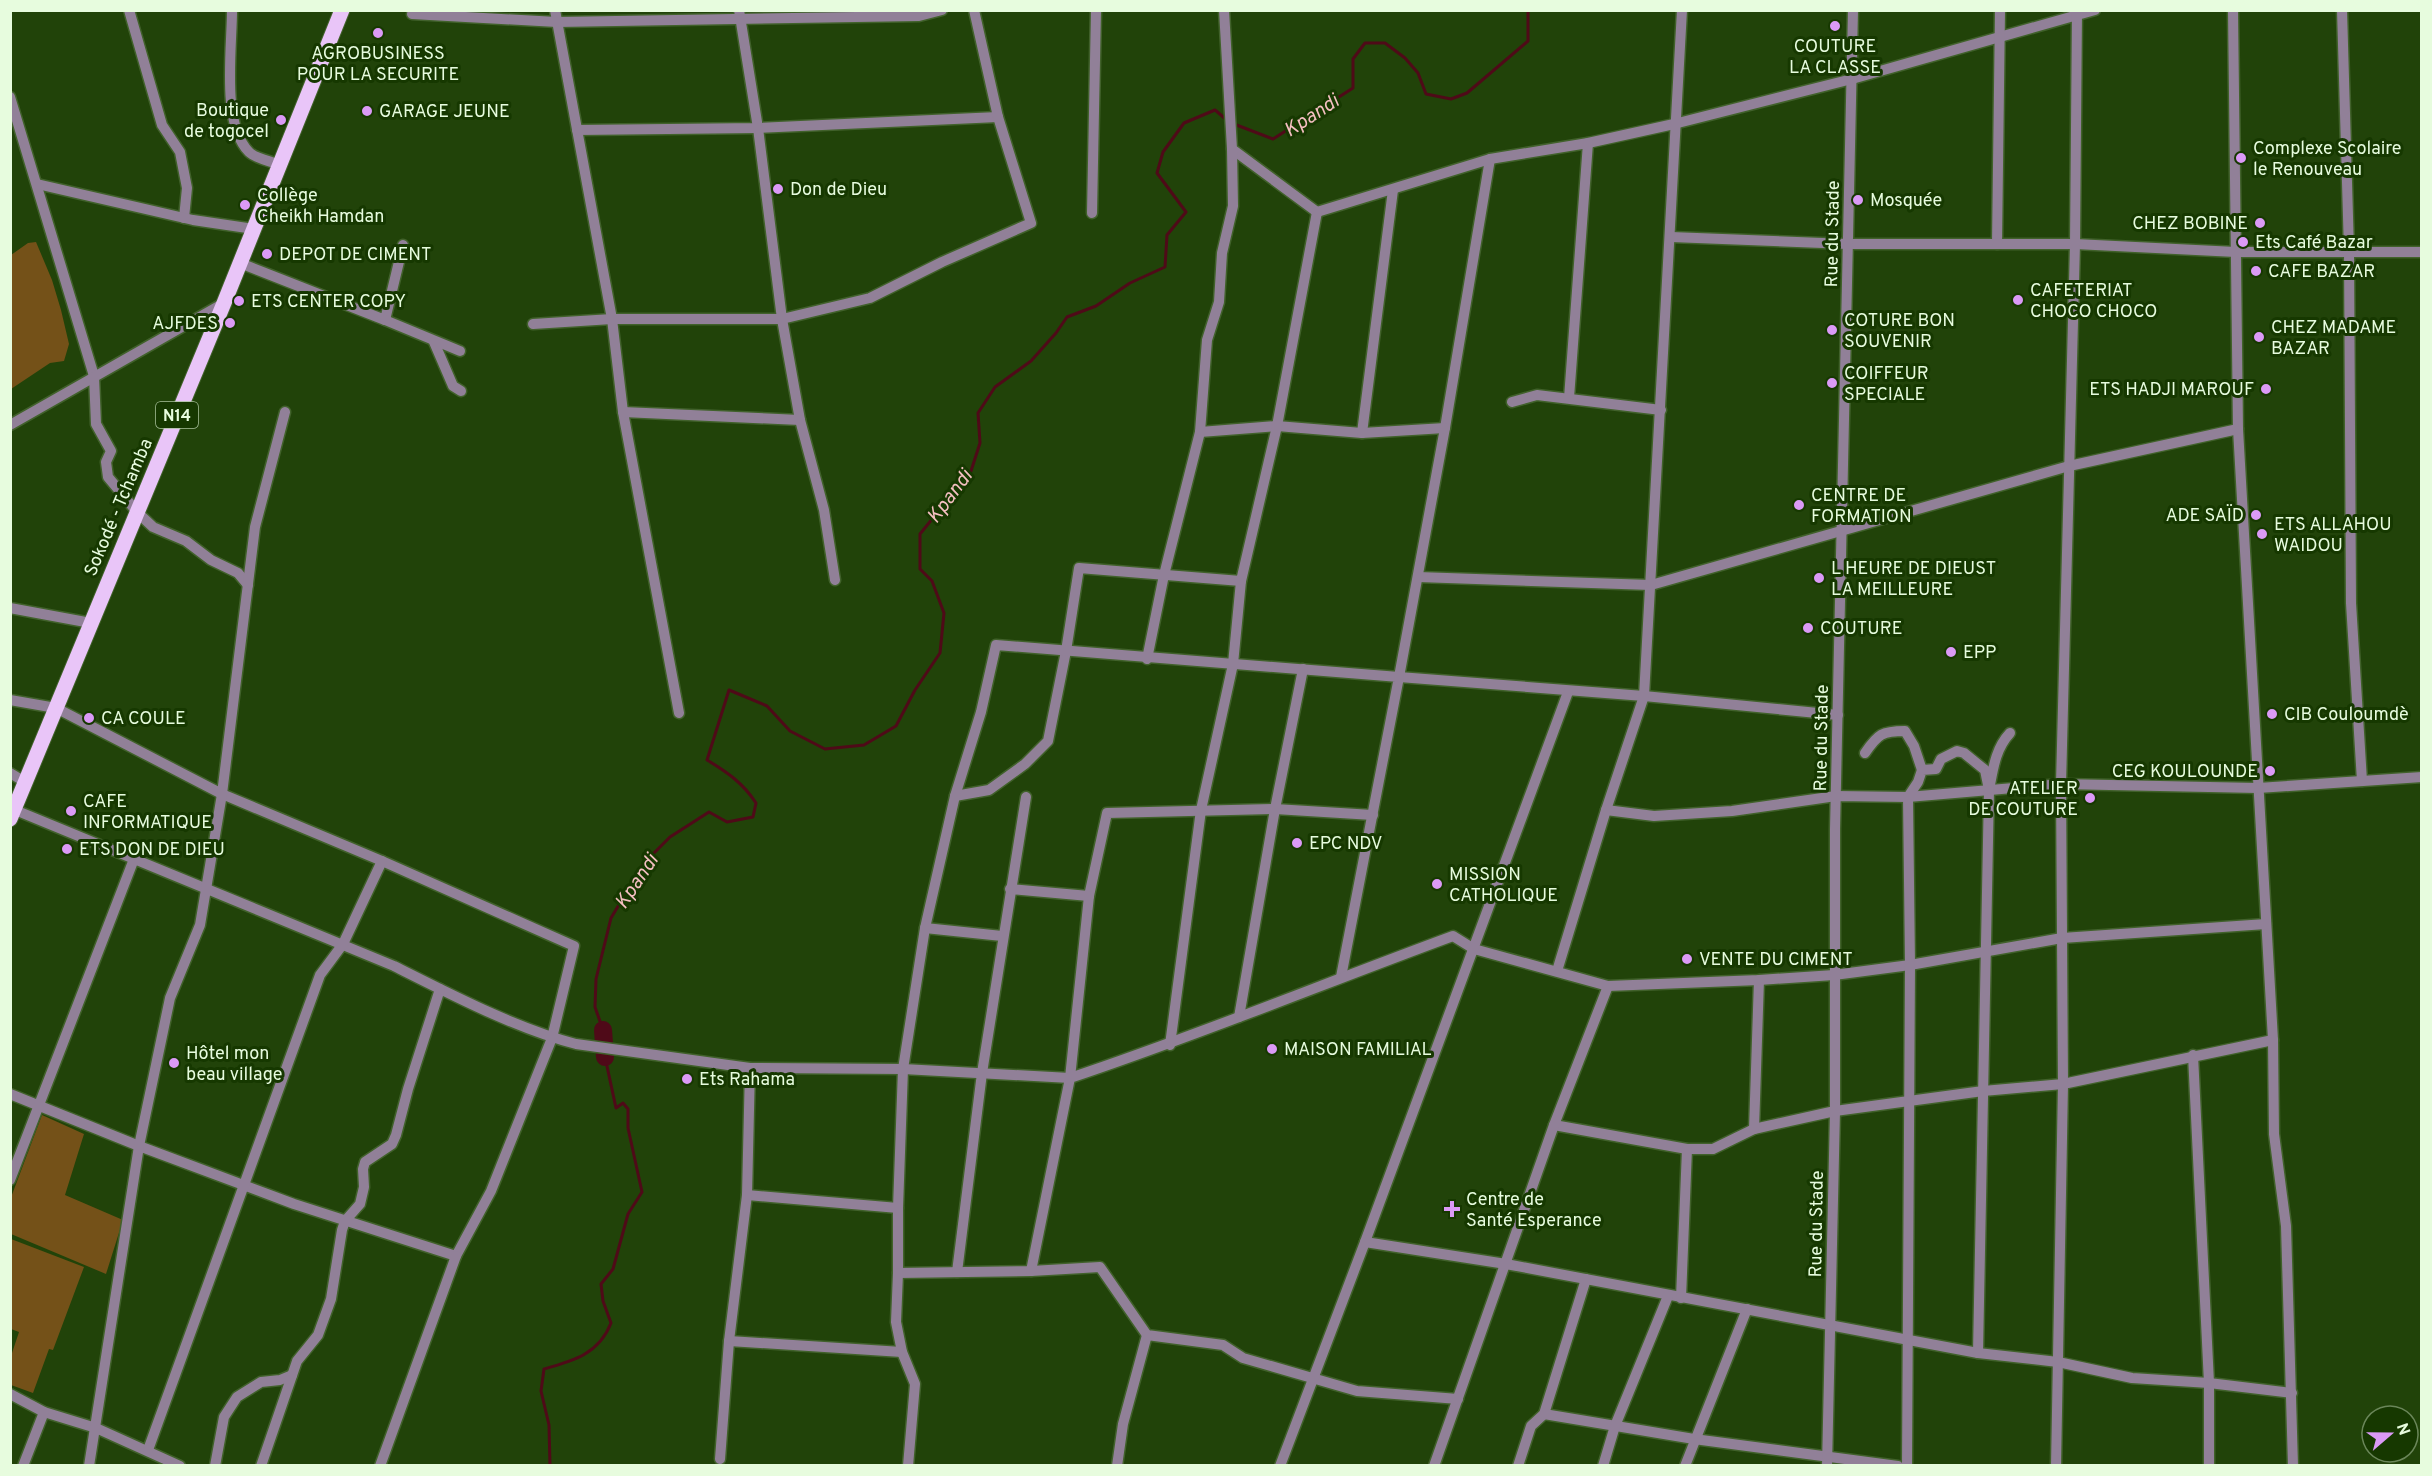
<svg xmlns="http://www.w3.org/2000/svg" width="2432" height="1476" viewBox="0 0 2432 1476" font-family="Overpass,sans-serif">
<rect width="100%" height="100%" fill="#214309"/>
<g fill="#745118">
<path d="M36,242L52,280L61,310L69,344L64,361L50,363L11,389V255L28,243Z"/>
<path d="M42,1115L84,1134L65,1195L123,1220L106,1274L11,1234L10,1200Z"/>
<path d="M11,1239L84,1267L53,1350L49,1349L33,1393L11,1385V1356L19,1332L11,1329Z"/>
</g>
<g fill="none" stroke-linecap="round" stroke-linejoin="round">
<g stroke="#4f0a18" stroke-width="3">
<path d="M1234,124L1273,139L1353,88V59L1365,43H1385L1405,58L1418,73L1426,94L1451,99L1467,93L1528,41V10"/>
<path d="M603,1030L595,1007L596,979L611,918L644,863L670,837L709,812L727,822L753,817L756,803C743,783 727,772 707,760L729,690L767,706L790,731L825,749L864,745L896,726L915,690L940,653L944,613L932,581L920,569V534L971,471L980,443L978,413L995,387L1031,361L1056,333L1067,317L1096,306L1130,283L1165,267L1167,235L1186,212L1157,173L1163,152L1184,123L1215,110L1228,121"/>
<path d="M550,1466L549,1425L541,1391L544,1369C573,1361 599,1354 611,1323L603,1301L601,1284L613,1269L628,1214L642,1192L628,1128V1109L623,1103L616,1108L605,1057"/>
</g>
<path stroke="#4f0a18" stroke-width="18" d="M603,1030L605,1057"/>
<defs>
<g id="minor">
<path d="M129,10L162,125L180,152L187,188L184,218"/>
<path d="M232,10C232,49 221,124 249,152C256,159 271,161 280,165"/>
<path d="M555,10L612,319L623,412L679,713"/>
<path d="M739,10L758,128L782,319L800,420L824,510L835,580"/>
<path d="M1224,10L1232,149L1317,212"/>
<path d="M2233,10L2238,429L2273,1040L2274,1134L2286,1226L2293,1466"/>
<path d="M2342,10L2349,251L2351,603L2362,781"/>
<path d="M412,14L557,22L919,16L942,10"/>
<path d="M10,97L94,376L96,424L111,451L106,462L108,477L137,512L153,527L186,541L211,560L238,573L248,585"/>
<path d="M577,130L758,128L998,117"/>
<path d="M1490,159L1445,428L1399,677L1644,696L1838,715"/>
<path d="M37,184L193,220L254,229"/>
<path d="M1317,212L1490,159L1588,143L1674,124L1852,79L2095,10"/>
<path d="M1092,213L1096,10"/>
<path d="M1671,237L1848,244H2075L2236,252H2422"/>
<path d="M1997,244L2000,10"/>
<path d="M240,263L385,320L403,245"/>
<path d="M385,320L460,351"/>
<path d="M533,324L612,319H782L870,298L942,262L1031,223L998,117L974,10"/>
<path d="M434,342L453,386L461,391"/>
<path d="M1569,398L1588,143"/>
<path d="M1512,402L1537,395L1661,410"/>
<path d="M623,412L800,420"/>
<path d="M10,425L224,303"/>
<path d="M1200,432L1277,426L1362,433L1445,428"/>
<path d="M1362,433L1393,190"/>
<path d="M1418,577L1651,585L2069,466L2238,429"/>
<path d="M10,608L91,623"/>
<path d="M1147,659L1164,575L1200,432L1207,340L1219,302L1222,253L1233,206L1232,149"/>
<path d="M10,700L56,708L222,794L382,861L574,946L552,1038L491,1191L456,1256L294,1204L139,1146L10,1094"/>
<path d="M1865,753C1878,734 1882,731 1905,731L1914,746L1922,770"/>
<path d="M10,773L25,782"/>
<path d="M955,796L989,790L1025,764L1048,741L1066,651L1079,568L1241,581"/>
<path d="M11,805L15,810L394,966C450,994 517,1029 576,1044L750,1068L903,1069L1070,1078L1089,896L1107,813L1275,809L1373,815"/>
<path d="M1606,810L1654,816L1732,811L1836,796L1908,797L2061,784L2258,788L2422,777"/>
<path d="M1010,889L1089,896"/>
<path d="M925,928L1002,936"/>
<path d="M1557,971L1606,810L1644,696L1682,10"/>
<path d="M1341,977L1399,677L996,645L981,712L955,796L925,928L903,1069L898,1208V1273L1031,1271L1100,1267L1147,1335L1223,1345L1243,1358L1357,1391L1458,1399"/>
<path d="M1239,1017L1275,809L1303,669"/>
<path d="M1170,1045L1201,810L1233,664L1241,581L1277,426L1317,212"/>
<path d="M2193,1055L2209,1383V1466"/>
<path d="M1554,1125L1687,1149H1713L1754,1129L1835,1111L1983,1091L2063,1084L2273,1040"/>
<path d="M1754,1129L1759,980"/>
<path d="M10,1180L134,859"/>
<path d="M747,1195L898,1208"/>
<path d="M1365,1242L1506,1264L1978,1353L2058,1362L2132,1378L2209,1383L2292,1393"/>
<path d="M1031,1271L1070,1078C1199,1035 1325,983 1453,936L1474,949L1608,986L1759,980L1834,975L1910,965L2062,938L2266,924"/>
<path d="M957,1272L982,1073L1026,797"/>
<path d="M898,1273L896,1322L902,1352L915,1384L908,1466"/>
<path d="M1681,1298L1687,1149"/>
<path d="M729,1341L902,1352"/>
<path d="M1978,1353L1989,790C1993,770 1995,749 2010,733"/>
<path d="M10,1394L44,1412L96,1428L180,1466"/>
<path d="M1544,1414L1694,1439L1898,1466"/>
<path d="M148,1450L320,975L343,944L382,861"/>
<path d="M720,1459L729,1341L747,1195L750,1068"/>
<path d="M23,1466L44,1412"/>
<path d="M89,1466L139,1146L170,998L200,925L222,794L255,527L285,412"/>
<path d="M215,1466L224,1417L237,1397L261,1382L280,1380L292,1375"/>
<path d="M261,1466L297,1361L318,1335L331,1299L342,1230L345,1221L360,1204L364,1187L363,1169L365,1162L392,1144L396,1135L408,1089L440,989"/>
<path d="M380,1466L456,1256"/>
<path d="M1117,1466L1123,1424L1147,1335"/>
<path d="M1280,1466L1365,1242L1568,692"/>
<path d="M1434,1466L1554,1125L1608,986"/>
<path d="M1518,1466L1531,1426L1544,1414L1586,1279"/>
<path d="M1603,1466L1615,1426L1668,1296"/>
<path d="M1685,1466L1747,1309"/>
<path d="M1827,1466L1835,1111V829L1853,10"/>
<path d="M1907,1466L1910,965L1908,797L1918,782L1922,770L1936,769L1941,759L1957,751L1964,753L1985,770L1989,790"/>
<path d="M2056,1466L2063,1084L2061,784L2075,244L2077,10"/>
</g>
<path id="primary" d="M10,819L224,303L342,10"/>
</defs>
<use href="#minor" stroke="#41612b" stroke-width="13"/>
<use href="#primary" stroke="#41612b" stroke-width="17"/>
<use href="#minor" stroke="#918098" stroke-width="10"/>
<use href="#primary" stroke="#e9c5f8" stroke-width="15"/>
</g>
<g fill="#db9af6" stroke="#163800" stroke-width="2">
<circle cx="1835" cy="26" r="6"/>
<circle cx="378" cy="33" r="6"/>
<circle cx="367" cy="111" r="6"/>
<circle cx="281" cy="120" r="6"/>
<circle cx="2241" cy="158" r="6"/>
<circle cx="778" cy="189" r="6"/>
<circle cx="1858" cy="200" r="6"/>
<circle cx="245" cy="205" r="6"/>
<circle cx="2260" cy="223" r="6"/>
<circle cx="2243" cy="242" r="6"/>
<circle cx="267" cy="254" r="6"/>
<circle cx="2256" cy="271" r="6"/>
<circle cx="2018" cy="300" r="6"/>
<circle cx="239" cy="301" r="6"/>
<circle cx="230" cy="323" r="6"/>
<circle cx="1832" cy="330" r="6"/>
<circle cx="2259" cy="337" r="6"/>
<circle cx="1832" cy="383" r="6"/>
<circle cx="2266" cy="389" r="6"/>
<circle cx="1799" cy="505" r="6"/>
<circle cx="2256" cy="515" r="6"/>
<circle cx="2262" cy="534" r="6"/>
<circle cx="1819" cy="578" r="6"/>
<circle cx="1808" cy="628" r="6"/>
<circle cx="1951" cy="652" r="6"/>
<circle cx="2272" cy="714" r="6"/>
<circle cx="89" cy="718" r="6"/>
<circle cx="2270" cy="771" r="6"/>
<circle cx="2090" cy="798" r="6"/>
<circle cx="71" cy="811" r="6"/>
<circle cx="1297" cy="843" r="6"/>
<circle cx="67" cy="849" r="6"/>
<circle cx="1437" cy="884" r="6"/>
<circle cx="1687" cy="959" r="6"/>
<circle cx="1272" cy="1049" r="6"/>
<circle cx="174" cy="1063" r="6"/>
<circle cx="687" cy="1079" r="6"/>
<path d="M1449 1200h6v6h6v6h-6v6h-6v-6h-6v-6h6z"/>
</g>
<g text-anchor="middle" stroke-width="6" stroke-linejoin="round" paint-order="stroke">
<rect fill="#163800" stroke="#a8c19b" stroke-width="1.5" x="156" y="402" width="42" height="26" rx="4.5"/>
<g font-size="16" font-weight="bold" fill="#e7fcde">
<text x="177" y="421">N14</text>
</g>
<g font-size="18" fill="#e7fcde" stroke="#163800" text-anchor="start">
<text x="1835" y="52" text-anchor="middle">COUTURE<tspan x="1835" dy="21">LA CLASSE</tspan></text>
<text x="378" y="59" text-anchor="middle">AGROBUSINESS<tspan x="378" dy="21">POUR LA SECURITE</tspan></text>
<text x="269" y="116" text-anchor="end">Boutique<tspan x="269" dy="21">de togocel</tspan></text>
<text x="379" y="117">GARAGE JEUNE</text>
<text x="2253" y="154">Complexe Scolaire<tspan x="2253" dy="21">le Renouveau</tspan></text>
<text x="790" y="195">Don de Dieu</text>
<text x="257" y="201">Collège<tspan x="257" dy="21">Cheikh Hamdan</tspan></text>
<text x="1870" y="206">Mosquée</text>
<text x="2248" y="229" text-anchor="end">CHEZ BOBINE</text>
<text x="2255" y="248">Ets Café Bazar</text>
<text x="279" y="260">DEPOT DE CIMENT</text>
<text x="2268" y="277">CAFE BAZAR</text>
<text x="2030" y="296">CAFETERIAT<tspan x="2030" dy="21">CHOCO CHOCO</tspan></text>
<text x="251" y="307">ETS CENTER COPY</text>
<text x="1844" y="326">COTURE BON<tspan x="1844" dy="21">SOUVENIR</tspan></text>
<text x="218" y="329" text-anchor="end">AJFDES</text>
<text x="2271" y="333">CHEZ MADAME<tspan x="2271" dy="21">BAZAR</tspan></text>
<text x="1844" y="379">COIFFEUR<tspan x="1844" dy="21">SPECIALE</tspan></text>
<text x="2254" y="395" text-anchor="end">ETS HADJI MAROUF</text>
<text x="1811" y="501">CENTRE DE<tspan x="1811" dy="21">FORMATION</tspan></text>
<text x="2244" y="521" text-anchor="end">ADE SAÏD</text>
<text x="2274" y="530">ETS ALLAHOU<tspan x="2274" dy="21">WAIDOU</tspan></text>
<text x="1831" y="574">L HEURE DE DIEUST<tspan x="1831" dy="21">LA MEILLEURE</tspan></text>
<text x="1820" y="634">COUTURE</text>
<text x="1963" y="658">EPP</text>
<text x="2284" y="720">CIB Couloumdè</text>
<text x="101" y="724">CA COULE</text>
<text x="2258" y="777" text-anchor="end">CEG KOULOUNDE</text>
<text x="2078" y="794" text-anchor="end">ATELIER<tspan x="2078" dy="21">DE COUTURE</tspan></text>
<text x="83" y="807">CAFE<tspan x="83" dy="21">INFORMATIQUE</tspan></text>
<text x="1309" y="849">EPC NDV</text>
<text x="79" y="855">ETS DON DE DIEU</text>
<text x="1449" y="880">MISSION<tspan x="1449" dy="21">CATHOLIQUE</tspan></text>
<text x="1699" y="965">VENTE DU CIMENT</text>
<text x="1284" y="1055">MAISON FAMILIAL</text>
<text x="186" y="1059">Hôtel mon<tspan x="186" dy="21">beau village</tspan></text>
<text x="699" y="1085">Ets Rahama</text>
<text x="1466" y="1205">Centre de<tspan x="1466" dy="21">Santé Esperance</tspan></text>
</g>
<g font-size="18" fill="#e7fcde" stroke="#163800">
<text transform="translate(1832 234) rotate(-89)" y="6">Rue du Stade</text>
<text transform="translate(118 507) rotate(-67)" y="6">Sokodé - Tchamba</text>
<text transform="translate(1821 738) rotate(-89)" y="6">Rue du Stade</text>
<text transform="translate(1816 1224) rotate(-89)" y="6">Rue du Stade</text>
</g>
<g font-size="20" font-style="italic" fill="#f4bfc1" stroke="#163800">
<text transform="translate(1311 115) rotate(-33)" y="7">Kpandi</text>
<text transform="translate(949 496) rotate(-53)" y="7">Kpandi</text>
<text transform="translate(636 881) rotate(-56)" y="7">Kpandi</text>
</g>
</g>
<rect width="2432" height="1476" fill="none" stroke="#e7fcde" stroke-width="24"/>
<g transform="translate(2390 1434) rotate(70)"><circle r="28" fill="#163800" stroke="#6a8659" stroke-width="1.5"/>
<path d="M0-4.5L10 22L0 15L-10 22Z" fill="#db9af6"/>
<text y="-9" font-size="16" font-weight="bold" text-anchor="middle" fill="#e7fcde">N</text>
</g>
</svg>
